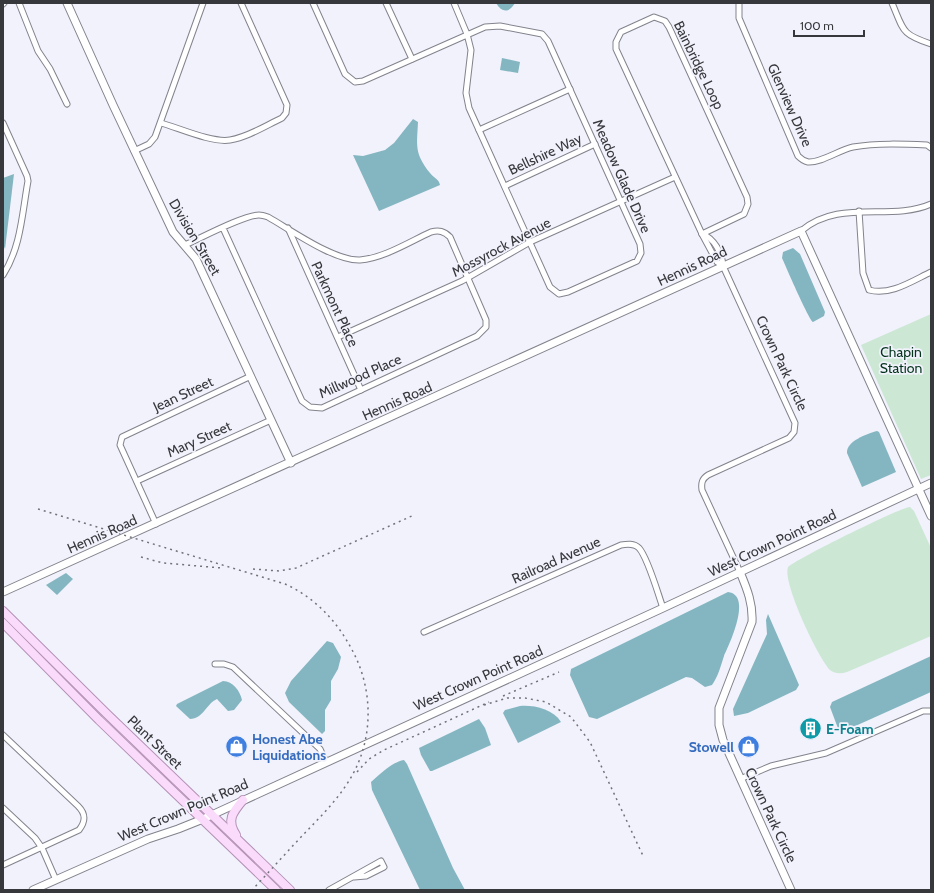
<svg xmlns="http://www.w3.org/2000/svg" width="934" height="893" viewBox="0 0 934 893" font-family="Cabin,sans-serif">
<rect width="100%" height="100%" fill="#f1f2fc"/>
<g fill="#cde7d5">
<path d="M931,314V475L921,479L861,345Z"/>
<path d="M910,507L914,511L931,548V636L847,672C841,674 835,674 830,670C818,658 782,582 788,567C796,559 901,507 910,507Z"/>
</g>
<g fill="#84b6c1">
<path d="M496,3H515C509,13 502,13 496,3Z"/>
<path d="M502,58L520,62L518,73L500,70Z"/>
<path d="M413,119L418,122C417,145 414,153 430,173C434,178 439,179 440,185L379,211L353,155L363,156L385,150L394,143Z"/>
<path d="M14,174L5,249L3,244V178Z"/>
<path d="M793,248L800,254L825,312L824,316L813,322C809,320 786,267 782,258L783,252Z"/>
<path d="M877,431L879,432L896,472L862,487L847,453C846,441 867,434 877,431Z"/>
<path d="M66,573L73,579L57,595L46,585Z"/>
<path d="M728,592C753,595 729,645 724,656C721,665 718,677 712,685L705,687L692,678L686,677L597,719L589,717L570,675L571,669Z"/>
<path d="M768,614L799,685L796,690L748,713L734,716L733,709L767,634L766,620Z"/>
<path d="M327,641L333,643L341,657L338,669L331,681V700L325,710V731L322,734L289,702L285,693L291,681Z"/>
<path d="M931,656V692L842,732L839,731L830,707L832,702Z"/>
<path d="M223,681C233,681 240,691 242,700L234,710L228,711L217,699C207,703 203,719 190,719L176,706L177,704Z"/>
<path d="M520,706C534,705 553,709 561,722L518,743L503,713L505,710Z"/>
<path d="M479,719L485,728L491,745L432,771H430L421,755L419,748Z"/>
<path d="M404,760L407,764L453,868L465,890H420L372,790L371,782C380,774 392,762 404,760Z"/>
</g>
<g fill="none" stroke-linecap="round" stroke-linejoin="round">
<defs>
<g id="street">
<path d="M19,3L38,51L50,69L67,104"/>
<path d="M313,3L345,74L355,82L363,81L485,27L500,26L542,34L548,41L640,244L641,253L637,261L568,292L559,294L550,287L469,108L466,93L471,50L467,34L454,3"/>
<path d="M386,3L412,59"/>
<path d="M739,3V18L798,156C801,159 804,161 808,162C821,163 839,150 853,147C877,143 903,144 927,145L931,148"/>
<path d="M892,3C904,31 901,34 931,44"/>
<path d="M3,4L4,3"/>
<path d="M654,17L665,21L669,27L747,197L748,204L744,214L702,234L616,49V42L621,32Z"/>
<path d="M3,123L27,176L28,181C22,214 21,247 3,275"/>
<path d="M161,123C179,128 212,143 230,140C248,137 265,126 282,118L286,113L287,105L241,3"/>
<path d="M479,130L570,89"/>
<path d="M134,151L149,144L155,137L203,3"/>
<path d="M505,186L595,144"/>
<path d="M859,211L863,273L869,290C890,296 912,281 931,272"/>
<path d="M288,228L361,390"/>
<path d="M801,231C840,198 890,222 931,204"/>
<path d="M702,234C714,238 722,253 723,266L795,423L794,432L789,438L708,475C702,479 701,483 702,490L740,572"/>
<path d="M702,234L717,262L723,266"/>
<path d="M185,245C201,238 244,215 259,215C262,215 265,216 268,217C291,230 334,261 360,260C384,258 409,242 431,232C439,230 444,231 450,237L486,320V327L477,336L322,408L310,407L302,401L223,228"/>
<path d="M338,337L462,281L530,242L675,177"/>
<path d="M137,481L271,420"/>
<path d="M156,524L120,445L122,437L251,376"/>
<path d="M424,632L621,545C627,544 634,543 639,548C648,558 658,594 663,608"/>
<path d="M215,664H224L233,667L320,749L326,762"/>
<path d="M3,735L78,806C86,814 86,821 79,830L3,865"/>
<path d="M740,779L771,766L826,753L923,711H931"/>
<path d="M3,808L35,838L42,848L56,880"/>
<path d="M329,890L381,861L384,867L366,876L354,877"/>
</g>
<g id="secondary">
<path d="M67,3L113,105L173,232L196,259L291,463"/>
<path d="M740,572C747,589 753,603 752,622L719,708V725L723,740L791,890"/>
<path d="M3,592L801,231L931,516"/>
<path d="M33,890L148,839L178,829L203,819L663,608L931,483"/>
</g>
<g id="primary">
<path d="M3,611L107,714L290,890"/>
<path d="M3,623L99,720L276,890"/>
<path d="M236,835C226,820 233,812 243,800"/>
</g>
</defs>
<use href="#street" stroke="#82838c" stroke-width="7"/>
<use href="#secondary" stroke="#82838c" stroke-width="9"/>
<use href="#primary" stroke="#b492b6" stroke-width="10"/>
<use href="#street" stroke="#fff" stroke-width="5"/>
<use href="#secondary" stroke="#fff" stroke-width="7"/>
<use href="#primary" stroke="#fbdbfb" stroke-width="8"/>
<g stroke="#727379" stroke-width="1.5" stroke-dasharray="2 4" stroke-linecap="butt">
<path d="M38,509L285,584C314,597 336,620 351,648C372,685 374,732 355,770C342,796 321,816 302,836C285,854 269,872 252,890"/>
<path d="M141,557L163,563L222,568"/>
<path d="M253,569L279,571L296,568L414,515"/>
<path d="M503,696L559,672"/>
<path d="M484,705L507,698H525L546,702L571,717L590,742L644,858"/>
<path d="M357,772L369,759L384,750L489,702"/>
</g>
</g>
<defs>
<symbol id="building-disc" viewBox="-11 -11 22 22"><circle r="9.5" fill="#0f9aa8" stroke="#f1f2fc"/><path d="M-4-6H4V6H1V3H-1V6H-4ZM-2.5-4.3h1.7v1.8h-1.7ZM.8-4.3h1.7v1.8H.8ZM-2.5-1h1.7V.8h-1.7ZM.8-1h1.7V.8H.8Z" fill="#fff"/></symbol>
<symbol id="shop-disc" viewBox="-11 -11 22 22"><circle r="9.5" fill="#3f7fe0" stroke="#f1f2fc"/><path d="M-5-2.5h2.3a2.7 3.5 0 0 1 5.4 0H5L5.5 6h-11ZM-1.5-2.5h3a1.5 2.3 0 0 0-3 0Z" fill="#fff"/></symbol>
</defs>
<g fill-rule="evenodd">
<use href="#building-disc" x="798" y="716" width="25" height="25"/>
<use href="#shop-disc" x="224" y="734" width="25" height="25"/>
<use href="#shop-disc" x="736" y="734" width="25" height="25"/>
</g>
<g text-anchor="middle" stroke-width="3.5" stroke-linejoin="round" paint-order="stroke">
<g font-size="14" fill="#37383c" stroke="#f1f2fc">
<text transform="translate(699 65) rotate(64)" y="5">Bainbridge Loop</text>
<text transform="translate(790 105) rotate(66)" y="5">Glenview Drive</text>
<text transform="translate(545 154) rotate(-25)" y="5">Bellshire Way</text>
<text transform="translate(622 176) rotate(66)" y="5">Meadow Glade Drive</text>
<text transform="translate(195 237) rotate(59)" y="5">Division Street</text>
<text transform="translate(501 247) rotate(-28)" y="5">Mossyrock Avenue</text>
<text transform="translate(692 266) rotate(-25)" y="5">Hennis Road</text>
<text transform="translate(335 304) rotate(65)" y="5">Parkmont Place</text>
<text transform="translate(782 363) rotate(65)" y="5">Crown Park Circle</text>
<text transform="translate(360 376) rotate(-24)" y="5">Millwood Place</text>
<text transform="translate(183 394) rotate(-25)" y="5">Jean Street</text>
<text transform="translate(397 401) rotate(-24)" y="5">Hennis Road</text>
<text transform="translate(199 439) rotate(-24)" y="5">Mary Street</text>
<text transform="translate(102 534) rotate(-24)" y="5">Hennis Road</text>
<text transform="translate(772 543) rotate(-25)" y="5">West Crown Point Road</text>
<text transform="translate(556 560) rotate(-24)" y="5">Railroad Avenue</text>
<text transform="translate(478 678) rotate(-24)" y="5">West Crown Point Road</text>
<text transform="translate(155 742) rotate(44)" y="5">Plant Street</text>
<text transform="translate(183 810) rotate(-23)" y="5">West Crown Point Road</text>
<text transform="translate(771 815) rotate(65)" y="5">Crown Park Circle</text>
</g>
<g font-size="14" fill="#04341b" stroke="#f1f2fc">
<text x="901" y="357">Chapin<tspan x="901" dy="16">Station</tspan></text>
</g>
<g font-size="14" font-weight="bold" fill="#0d838f" stroke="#f1f2fc" text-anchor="start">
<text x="826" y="734">E-Foam</text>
</g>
<g font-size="14" font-weight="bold" fill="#366cbe" stroke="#f1f2fc" text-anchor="start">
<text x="252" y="744">Honest Abe<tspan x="252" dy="16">Liquidations</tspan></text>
<text x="734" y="752" text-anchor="end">Stowell</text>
</g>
</g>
<rect width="934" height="893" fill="none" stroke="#37383c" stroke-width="8"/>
<path d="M794 30v6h70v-6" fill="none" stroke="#37383c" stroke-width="2"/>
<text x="800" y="30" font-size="12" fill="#37383c" stroke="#f1f2fc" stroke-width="3" paint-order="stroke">100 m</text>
</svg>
